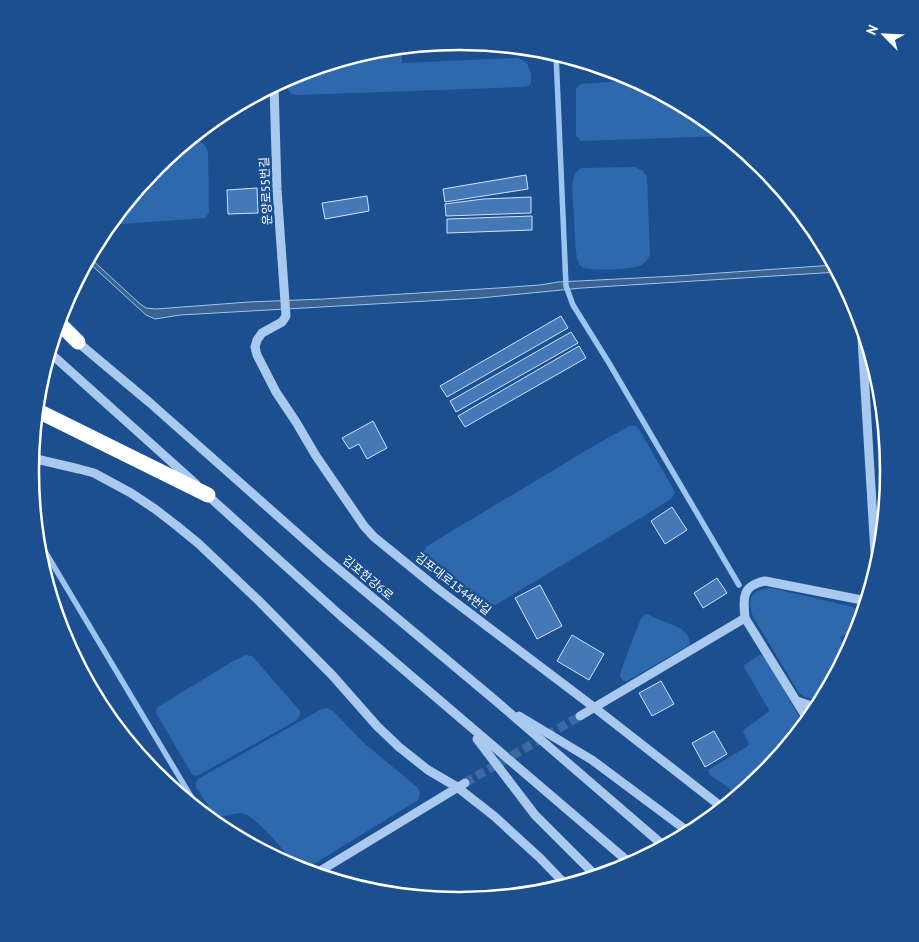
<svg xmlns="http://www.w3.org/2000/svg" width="919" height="942" viewBox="0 0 919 942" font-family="'PT Sans','Noto Sans KR',sans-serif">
<rect width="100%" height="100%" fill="#1b4f8f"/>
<g fill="#2e69ad">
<path d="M401,47L402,63L518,58L527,63L531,74V83L528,86L523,87L297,95L291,94L288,89L287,78L295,74L376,50Z"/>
<path d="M636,80L698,114L725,136L581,141L576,136V88L581,84Z"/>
<path d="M188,141C199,141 204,140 208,152L209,213L205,218L108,225L156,167Z"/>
<path d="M635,167L642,170L647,177L650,255C647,260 644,264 639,266C630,270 590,271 582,267C577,264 577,257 576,252L572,186L575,173L581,168Z"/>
<path d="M873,362L881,387L889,471L882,543Z"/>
<path d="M629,426H636L640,431L675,492L672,498L647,514L492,607L484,606L426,563L422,554L427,546L592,447Z"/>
<path d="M771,588L853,607L858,610L862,615L858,628L840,637L847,652L820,702L805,697L799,693L753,617C747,598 750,590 771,588Z"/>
<path d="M646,614L680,628C685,631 690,638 690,644L686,647L627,681H623L620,676L623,665L640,621L643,616Z"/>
<path d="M246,655L252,656L300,711V715L297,720L199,775L195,776L192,774L156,713L157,708L161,705L235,660Z"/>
<path d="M759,655H762L765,657L804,725L763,775C755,782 744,791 733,791L710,775L708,770L748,746L749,743L744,734L743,731L746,728L767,713L769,711L768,708L745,669L744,666L746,664Z"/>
<path d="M327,708L333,711L365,744L418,788L420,794L418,800L314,864L306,867L300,865L293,861C284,851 257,818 245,814C235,811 223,819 214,815L196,787V783L198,779L320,710Z"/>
</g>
<path fill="#3c6290" stroke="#9cc4f0" d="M89,257L139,303L146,308L156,309L249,302L323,299L498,288L540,285L558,282L677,276L834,265L838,272L582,288L480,298L180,315L155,319L146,315L87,261Z"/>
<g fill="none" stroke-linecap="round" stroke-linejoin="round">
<g stroke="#9cc4f0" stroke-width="5.5">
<path d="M556,54L566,286L573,305L609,363L739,585"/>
<path d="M37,538L199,810"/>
</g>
</g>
<g fill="#4478b7" stroke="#cfe3fa">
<path d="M526,175L528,189L445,202L443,189Z"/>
<path d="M257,188L258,213L228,214L227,190Z"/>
<path d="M367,196L369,211L325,219L322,203Z"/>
<path d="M531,197V213L446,216L445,204L483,199Z"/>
<path d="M532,216V230L447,233V219Z"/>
<path d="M561,316L568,328L447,397L440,386Z"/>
<path d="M571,332L578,343L456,412L450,401Z"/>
<path d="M579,346L586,358L465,427L458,416Z"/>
<path d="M373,421L387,448L367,459L359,444L349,449L342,438Z"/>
<path d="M672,507L687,530L665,544L651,521Z"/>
<path d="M717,578L727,593L703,608L694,593Z"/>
<path d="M540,585L562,626L537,639L515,598Z"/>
<path d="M857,634L850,648L846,639Z"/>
<path d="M572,635L604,654L589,680L557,661Z"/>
<path d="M661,681L674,704L652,716L639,693Z"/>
<path d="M714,731L727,754L705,767L692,743Z"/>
</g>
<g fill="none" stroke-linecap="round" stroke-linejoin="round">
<path stroke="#3d69a0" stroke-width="9" stroke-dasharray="9 4.5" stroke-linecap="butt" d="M465,783L580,716"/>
<g stroke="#a9c9ee" stroke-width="9">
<path d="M274,85L277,189L286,316L282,322L262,333L257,340L255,347L257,355L276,392L296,422L316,456L364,526L374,537L438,589L595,708L723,808"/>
<path d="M861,322L876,570"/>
<path d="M75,340L149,402L324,557L496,701L664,846"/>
<path d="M49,352L196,484"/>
<path d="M32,458L79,469L94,473L131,493L155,509L177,526L199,544L258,600L333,676L377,726L399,747L428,770L457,787L494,816L540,858L566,885"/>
<path d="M205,493L341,616L631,864"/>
<path d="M797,701L817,708"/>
<path d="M519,716L592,760L690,833"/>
<path d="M580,716L745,618"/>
<path d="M808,720L745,618C743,597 742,586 765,581L867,601"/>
<path d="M477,739L535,815L596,876"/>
<path d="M315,874L465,783"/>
</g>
<g stroke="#fff" stroke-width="15">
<path d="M58,322L78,342"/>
<path d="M36,410L208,495"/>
</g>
</g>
<g text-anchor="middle" stroke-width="5" stroke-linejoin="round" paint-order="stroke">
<g font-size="12" fill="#fff" stroke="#1b4f8f">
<text transform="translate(266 191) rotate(-93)" y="4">운양로55번길</text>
<text transform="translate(368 578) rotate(40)" y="4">김포한강6로</text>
<text transform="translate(453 584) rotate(38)" y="4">김포대로1544번길</text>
</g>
</g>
<path d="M0 0H919V942H0ZM459 50H460A420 420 0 0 1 880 470V472A420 420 0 0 1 460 892H459A420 420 0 0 1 39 472V470A420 420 0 0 1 459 50Z" fill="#1b4f8f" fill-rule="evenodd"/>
<path fill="none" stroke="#fff" stroke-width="2.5" d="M459 50H460A420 420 0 0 1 880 470V472A420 420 0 0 1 460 892H459A420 420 0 0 1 39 472V470A420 420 0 0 1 459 50Z"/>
<g transform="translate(884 35) rotate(294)" stroke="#1b4f8f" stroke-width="4" paint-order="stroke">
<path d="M0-4L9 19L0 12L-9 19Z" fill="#ffffff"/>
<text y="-8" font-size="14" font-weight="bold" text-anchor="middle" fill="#ffffff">N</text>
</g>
</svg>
